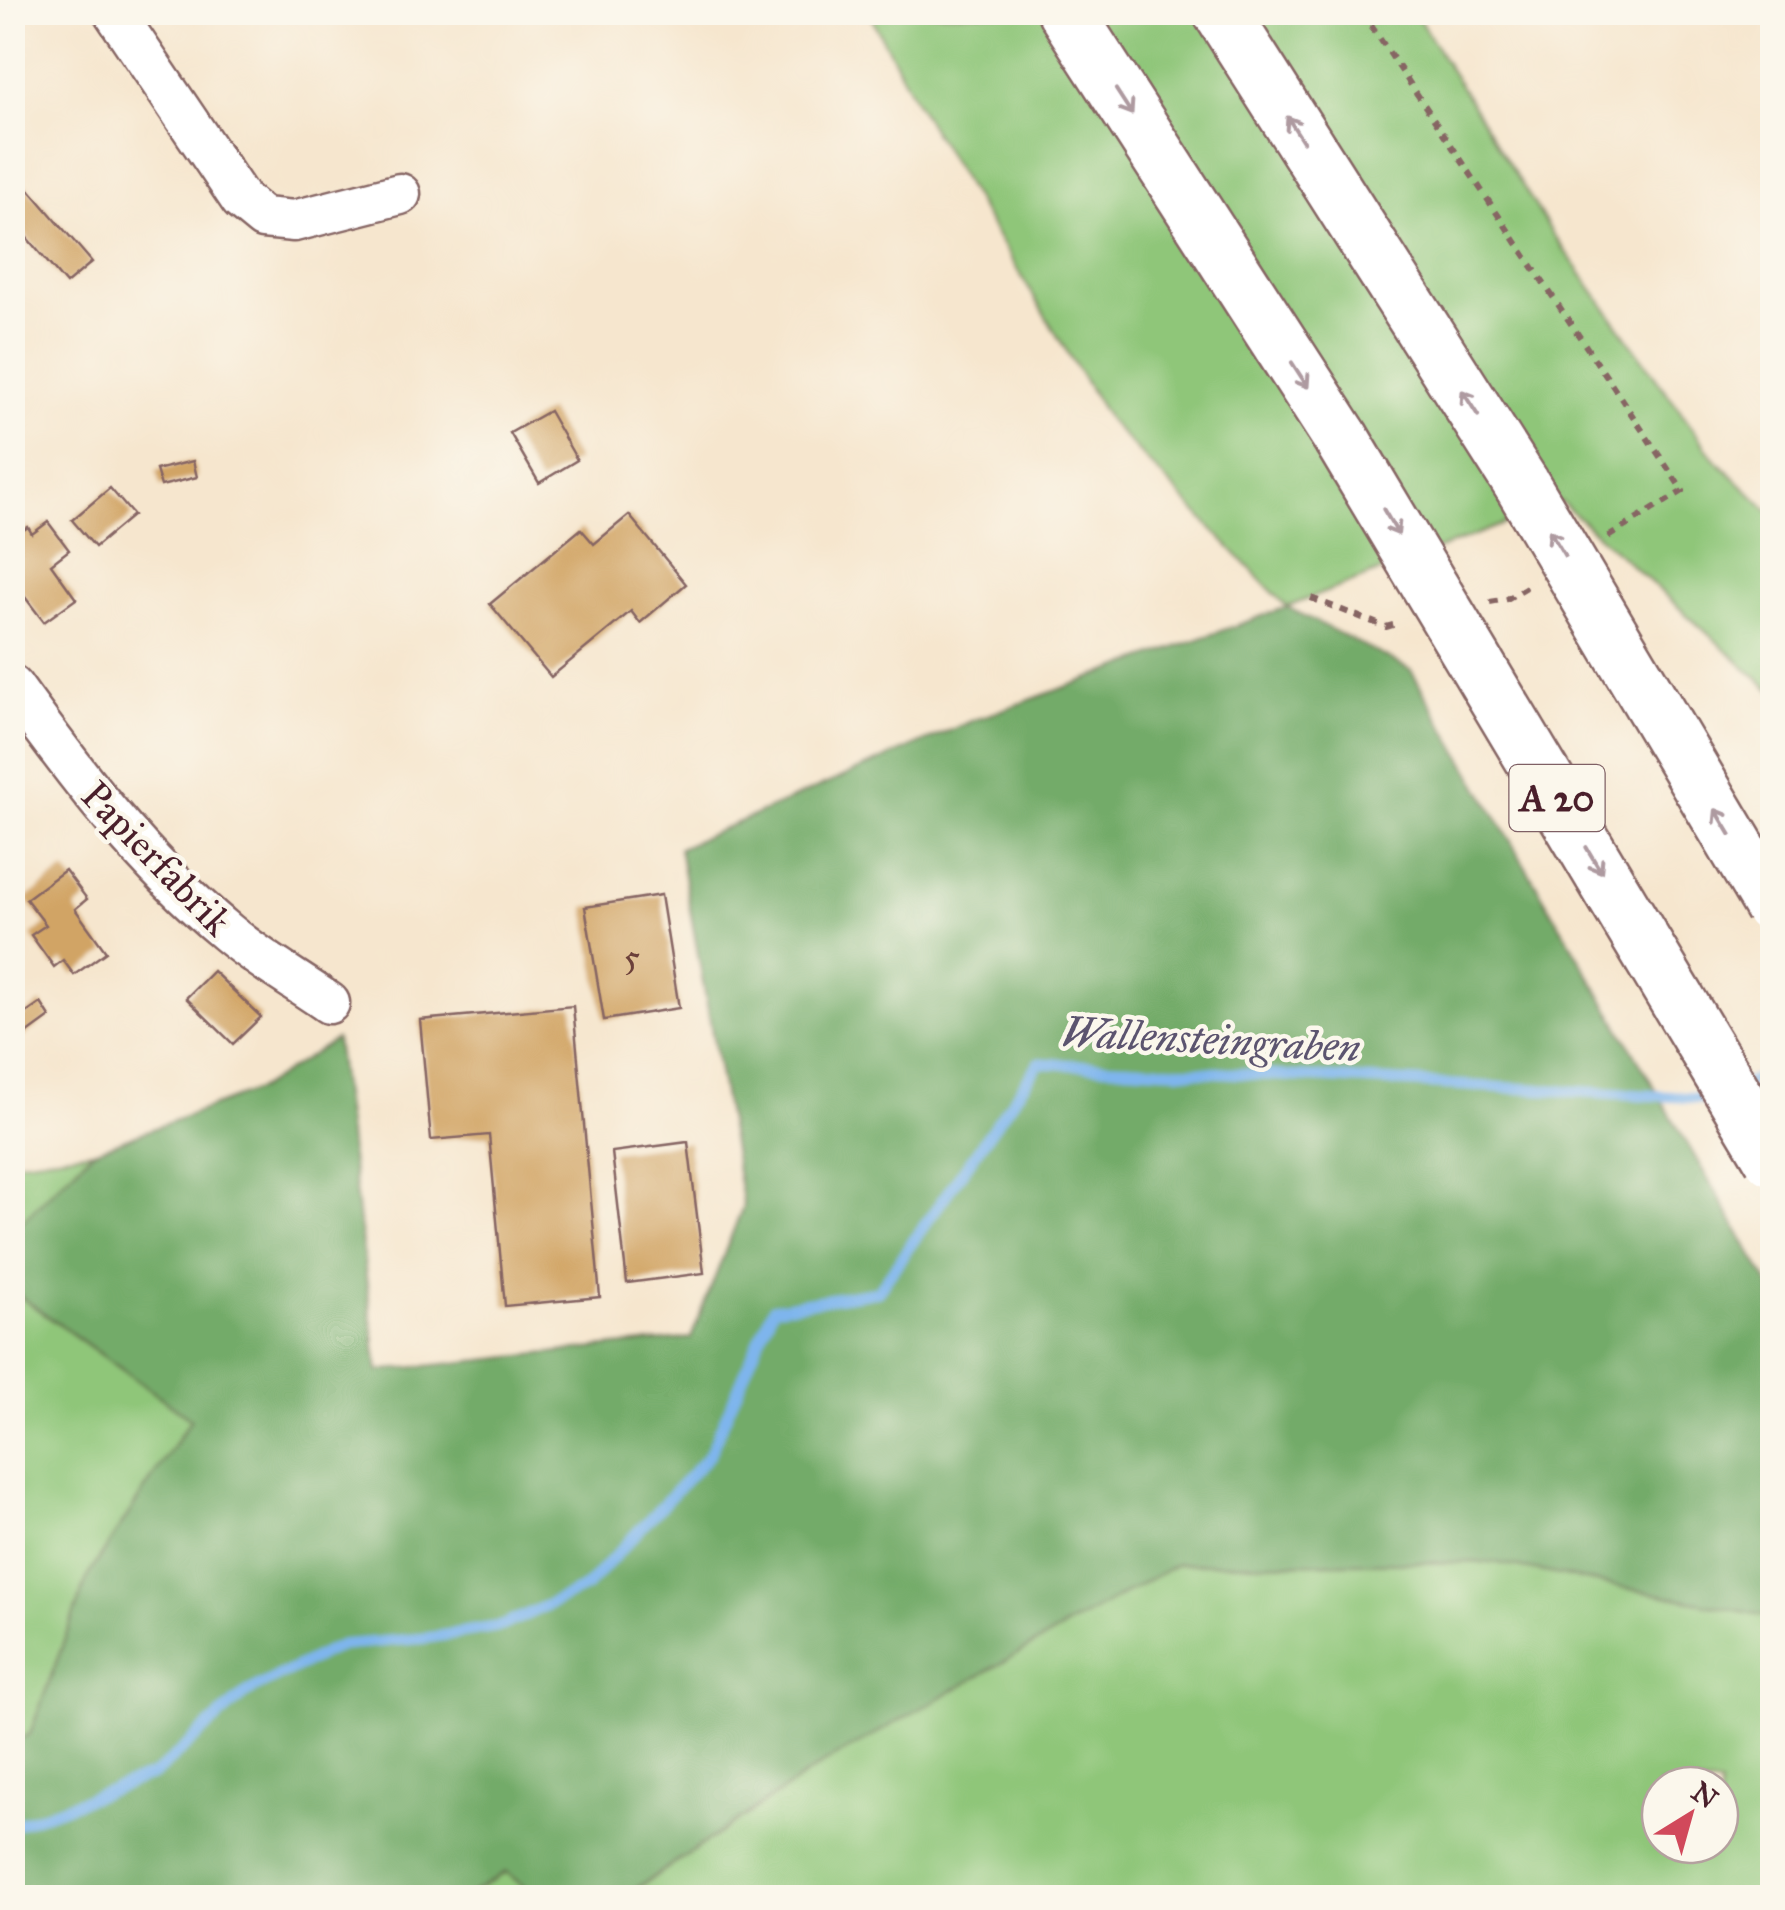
<svg xmlns="http://www.w3.org/2000/svg" width="1785" height="1910" viewBox="0 0 1785 1910" font-family="'IM FELL Great Primer',serif">
<rect width="100%" height="100%" fill="#fbf7ec"/>
<filter id="ink" filterUnits="userSpaceOnUse"><feTurbulence type="fractalNoise" baseFrequency=".01" numOctaves="2"/><feDisplacementMap in="SourceGraphic" scale="20" xChannelSelector="R" yChannelSelector="G"/><feConvolveMatrix kernelMatrix="1 2 1 2 8 2 1 2 1" color-interpolation-filters="sRGB"/></filter>
<filter id="wash" filterUnits="userSpaceOnUse"><feTurbulence type="fractalNoise" baseFrequency=".0048" numOctaves="4" result="noise"/><feDisplacementMap in="SourceGraphic" scale="40" xChannelSelector="R" yChannelSelector="G"/><feGaussianBlur stdDeviation="2.25" result="paint"/><feColorMatrix in="noise" values="0 0 0 0 0 0 0 0 0 0 0 0 0 0 0 0 0 1.4 0 .05"/><feComposite in="paint" operator="in"/></filter>
<g filter="url(#wash)">
<rect width="100%" height="100%" fill="#f6e6ce"/>
<g fill="#8fc679" stroke="#6c7252" stroke-width="2.5" fill-rule="evenodd">
<path d="M869,13H1415L1552,233L1713,457L1772,514V691L1561,502L1287,607L1109,421L920,109Z"/>
<path d="M93,1151L13,1230V1162Z"/>
<path d="M12,1291L191,1419L88,1576L30,1734L13,1742Z"/>
<path d="M1494,1562L1772,1617V1897L623,1898L824,1763L1177,1564ZM1660,1785H1720V1845H1660Z"/>
<path d="M506,1872L537,1897L463,1898Z"/>
</g>
<path fill="#73ab69" stroke="#5e654a" stroke-width="2.5" d="M1287,607L1411,670L1772,1289V1617L1494,1562L1177,1564L824,1763L623,1897H537L506,1872L463,1898L13,1897V1742L30,1734L88,1576L191,1419L13,1291V1230L93,1151L259,1089L336,1039L378,1371L691,1338L743,1206L679,848L974,720Z"/>
<g fill="none" stroke-linecap="round" stroke-linejoin="round">
<g stroke="#7eb5ed" stroke-width="11">
<path d="M1743,1086L1772,1070"/>
<path d="M12,1826L155,1774L247,1692L341,1645L427,1638L502,1626L586,1587L709,1455L773,1308L878,1291L1039,1063L1717,1099"/>
</g>
</g>
<g id="blocks">
<g fill="#d1a465">
<path d="M21,180L92,262L66,284L12,220V187Z"/>
<path d="M549,411L577,460L539,483L510,433Z"/>
<path d="M193,461L197,477L161,486L156,470Z"/>
<path d="M110,488L133,515L95,547L72,520Z"/>
<path d="M629,515L686,584L640,623L631,611L551,677L490,604L581,529L594,544Z"/>
<path d="M48,522L69,550L51,564L76,599L44,622L12,580V538L28,527L32,534Z"/>
<path d="M65,870L87,899L75,909L106,952L74,975L63,960L54,967L31,935L46,925L26,899Z"/>
<path d="M661,895L679,1008L604,1020L585,907Z"/>
<path d="M213,971L261,1017L233,1044L186,998Z"/>
<path d="M41,1003L50,1017L17,1041L12,1034V1023Z"/>
<path d="M573,1006L600,1297L505,1306L489,1135L431,1140L420,1020Z"/>
<path d="M688,1142L704,1273L627,1283L612,1152Z"/>
</g>
</g>
</g>
<g filter="url(#ink)">
<use href="#blocks" fill-opacity="0" stroke="#866564" stroke-width="2.5"/>
<g fill="none" stroke-linecap="round" stroke-linejoin="round">
<defs>
<g id="minor">
<path d="M114,12L241,200L263,218L294,221L400,194"/>
<path d="M12,686C77,776 142,862 228,933C259,959 296,980 329,1003"/>
</g>
<g id="highway">
<path d="M1066,12L1341,438"/>
<path d="M1221,12L1522,485"/>
</g>
</defs>
<use href="#minor" stroke="#866564" stroke-width="45"/>
<use href="#highway" stroke="#866564" stroke-width="60"/>
<g stroke="#866564" stroke-width="6" stroke-dasharray="8 8" stroke-linecap="butt">
<path d="M1362,12L1683,491L1603,540"/>
<path d="M1311,598L1386,627L1400,623"/>
<path d="M1490,602L1507,599L1533,583"/>
</g>
<use href="#minor" stroke="#fff" stroke-width="40"/>
<use href="#highway" stroke="#fff" stroke-width="55"/>
<defs>
<g id="highway-bridge">
<path d="M1341,438L1772,1158"/>
<path d="M1522,485L1772,906"/>
</g>
</defs>
<use href="#highway-bridge" stroke="#866564" stroke-width="60" stroke-linecap="butt"/>
<use href="#highway-bridge" stroke="#fff" stroke-width="55"/>
</g>
<defs><path id="oneway-shaft" d="M-6 0H5M1.5-3L5.5 0L1.5 3" fill="none" stroke-width="1.6" stroke-linecap="round" stroke-linejoin="round" transform="scale(2.5)"/></defs>
<g stroke="#ae9aa0">
<use href="#oneway-shaft" transform="translate(1124 102) rotate(57)"/>
<use href="#oneway-shaft" transform="translate(1295 129) rotate(-123)"/>
<use href="#oneway-shaft" transform="translate(1300 375) rotate(57)"/>
<use href="#oneway-shaft" transform="translate(1470 403) rotate(-123)"/>
<use href="#oneway-shaft" transform="translate(1391 522) rotate(59)"/>
<use href="#oneway-shaft" transform="translate(1557 543) rotate(-121)"/>
<use href="#oneway-shaft" transform="translate(1723 822) rotate(-121)"/>
<use href="#oneway-shaft" transform="translate(1594 860) rotate(59)"/>
</g>
</g>
<g text-anchor="middle" stroke-width="9" stroke-linejoin="round" paint-order="stroke">
<g font-size="35" fill="#6c403a">
<text x="632" y="969">5</text>
</g>
<rect fill="#fbf7ec" stroke="#7f6065" stroke-width="2.5" x="1509.5" y="765" width="95" height="66" rx="8"/>
<g font-size="38" font-weight="bold" fill="#4a1f2b">
<text x="1557" y="811">A 20</text>
</g>
<g font-size="40" fill="#4a1f2b" stroke="#fbf7ec">
<text transform="translate(157 858) rotate(46)" y="14">Papierfabrik</text>
</g>
<g font-size="42" font-style="italic" fill="#5c546f" stroke="#fbf7ec">
<text transform="translate(1211 1039) rotate(3)" y="15">Wallensteingraben</text>
</g>
</g>
<rect width="1785" height="1910" fill="none" stroke="#fbf7ec" stroke-width="50"/>
<g transform="translate(1690 1815) rotate(37)"><circle r="48" fill="#fbf7ec" stroke="#b4a19f" stroke-width="2.5"/>
<path d="M0-8L18 38L0 25L-18 38Z" fill="#d1495b"/>
<text y="-15" font-size="28" font-weight="bold" text-anchor="middle" fill="#4a1f2b">N</text>
</g>
</svg>
